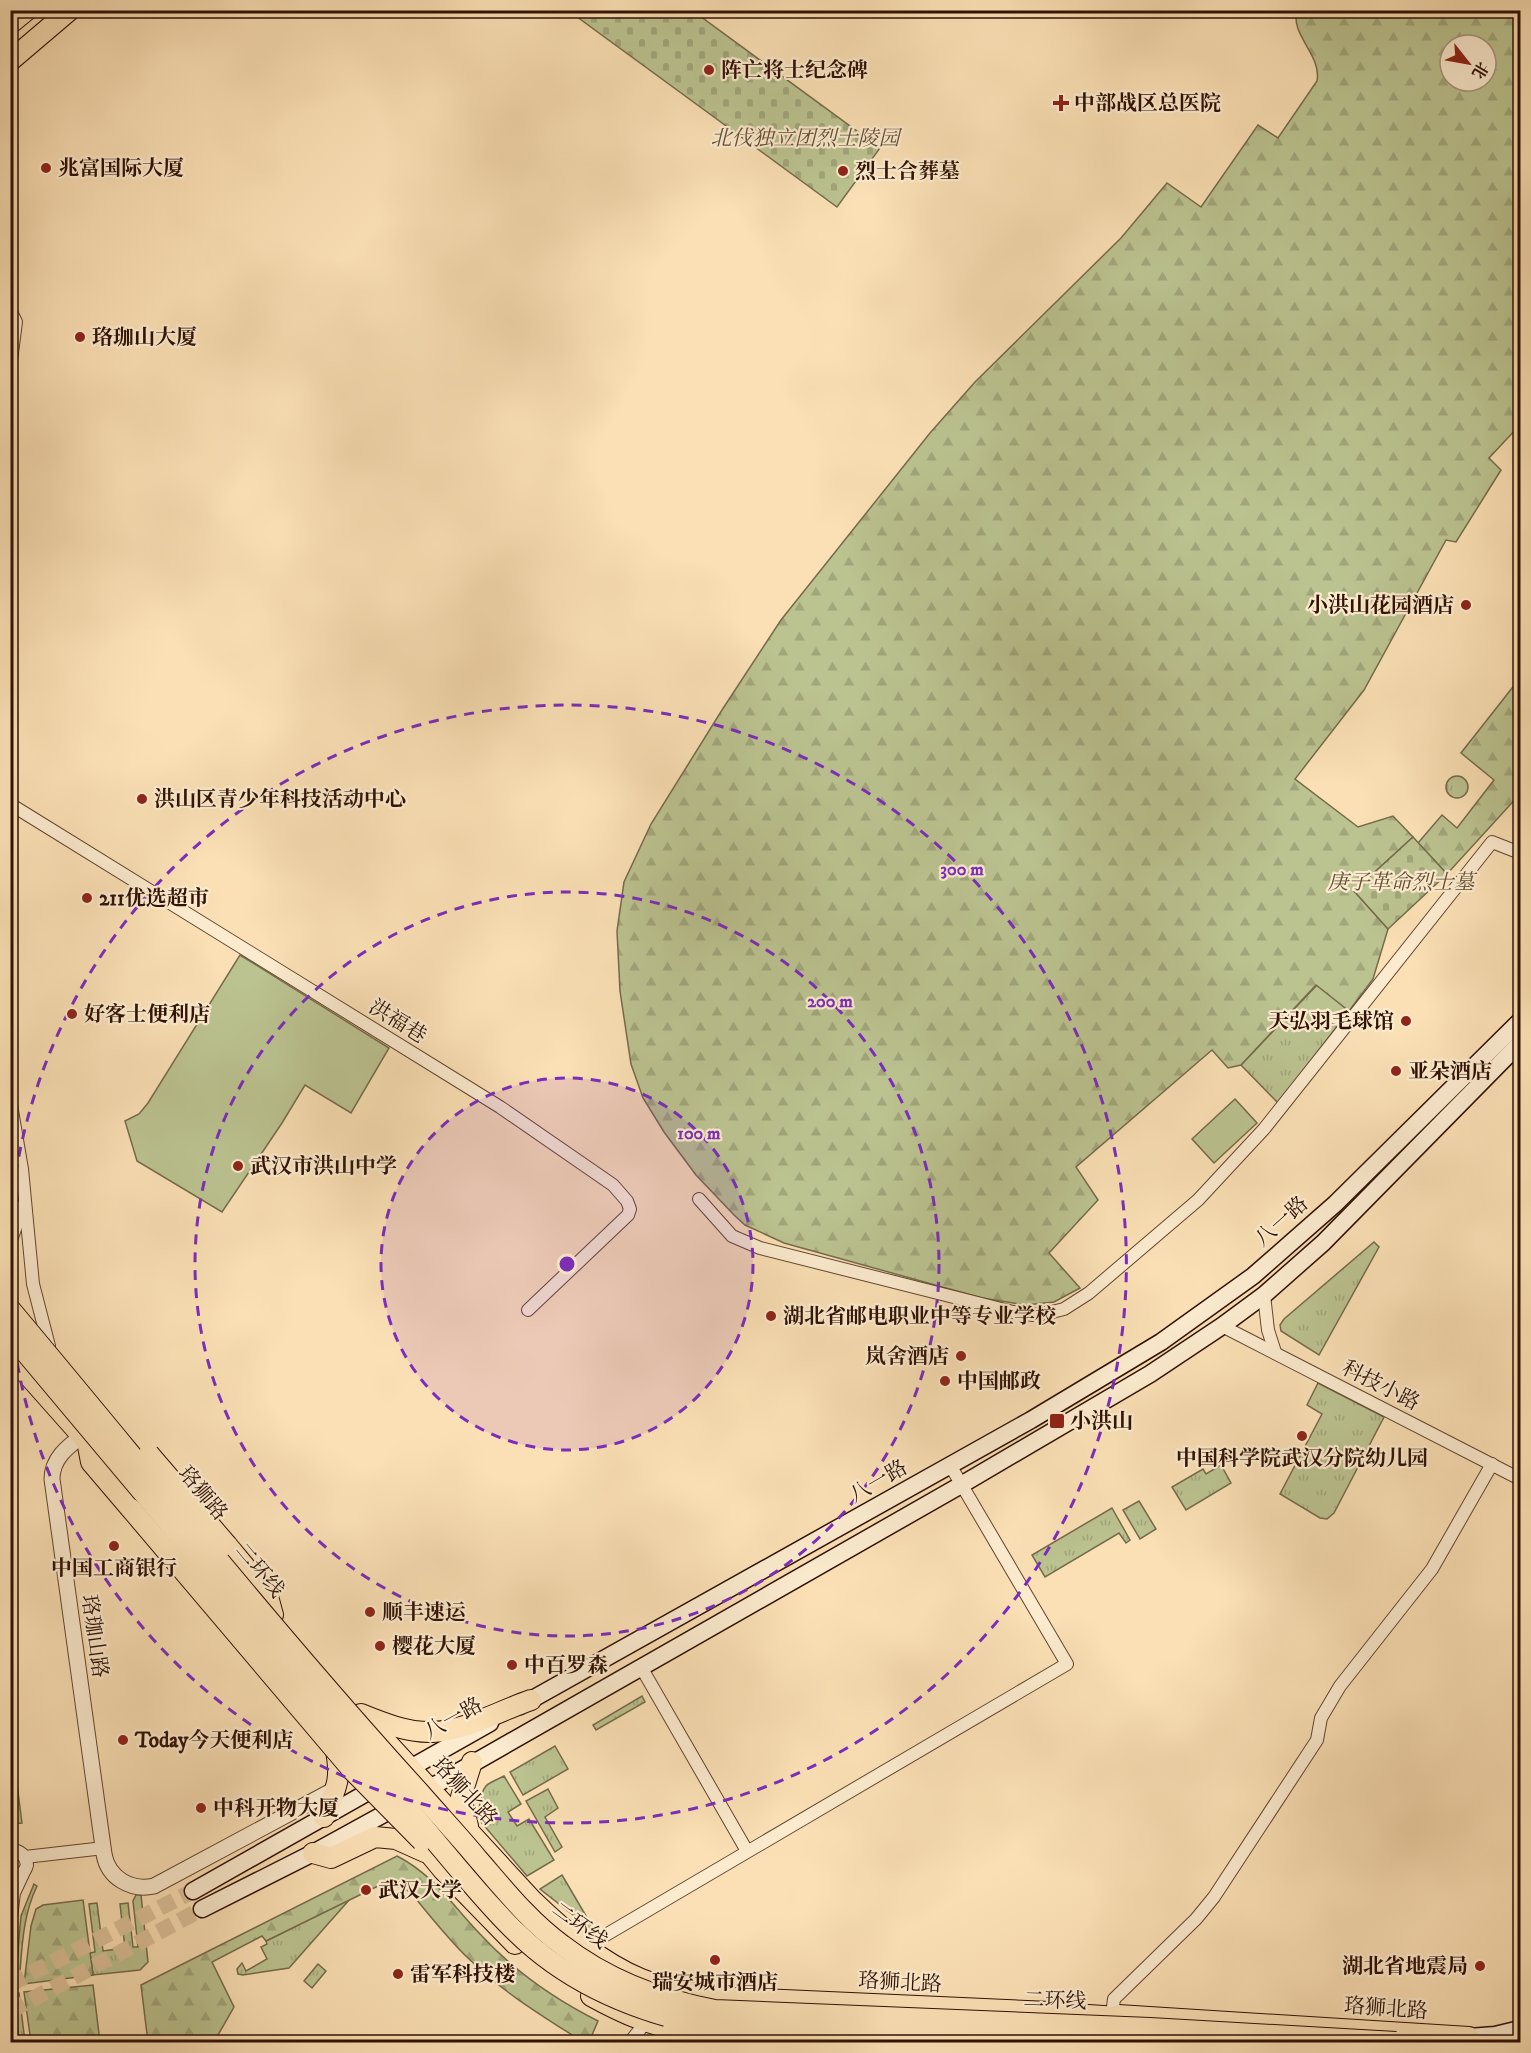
<svg xmlns="http://www.w3.org/2000/svg" width="1531" height="2053" viewBox="0 0 1531 2053" font-family="'IM FELL DW Pica','Noto Serif SC',serif">
<defs>
<pattern id="grass-tufts" width="24" height="20" patternUnits="userSpaceOnUse" patternTransform="scale(1.5)"><rect width="24" height="20" fill="#bbc390"/><path d="M3 7l-1-3M5 7V3M7 7l1-3M15 17l-1-3M17 17v-4M19 17l1-3" fill="none" stroke="#a1a67b"/></pattern>
<pattern id="forest-firs" width="22" height="20" patternUnits="userSpaceOnUse" patternTransform="scale(1.5)"><rect width="22" height="20" fill="#bbc390"/><path d="M5 1l3.5 6h-7zM16 11l3.5 6h-7z" fill="#a1a67b"/></pattern>
<pattern id="cemetery-stones" width="16" height="16" patternUnits="userSpaceOnUse" patternTransform="scale(1.5)"><rect width="16" height="16" fill="#bbc390"/><path d="M2 7V4a2 2 0 0 1 4 0v3zM10 15v-3a2 2 0 0 1 4 0v3z" fill="#a1a67b"/></pattern>
</defs>
<rect width="100%" height="100%" fill="#fbe0b5"/>
<filter id="stains"><feTurbulence type="fractalNoise" baseFrequency=".00333" numOctaves="4"/><feColorMatrix values="0 0 0 0 .2 0 0 0 0 .09 0 0 0 0 .02 0 0 0 .5 -.17"/></filter>
<radialGradient id="worn" r=".72"><stop offset=".6" stop-color="#630" stop-opacity="0"/><stop offset="1" stop-color="#630" stop-opacity=".3"/></radialGradient>
<g fill="url(#grass-tufts)" stroke="#766a4a" stroke-width="1.5">
<circle cx="1457" cy="787" r="11"/>
<path d="M1317,985L1349,1011L1278,1103L1241,1065Z"/>
<path d="M1374,1242L1379,1247L1319,1355L1281,1331L1280,1325L1284,1319Z"/>
<path d="M1318,1383L1384,1417L1334,1513L1327,1519L1320,1518L1280,1494L1322,1414L1307,1405Z"/>
<path d="M1221,1465L1231,1483L1186,1510L1172,1487L1203,1469L1206,1474Z"/>
<path d="M1139,1501L1156,1529L1140,1539L1123,1510Z"/>
<path d="M1112,1508L1130,1540L1126,1543L1119,1533L1045,1577L1032,1555Z"/>
<path d="M642,1696L645,1702L596,1730L593,1725Z"/>
<path d="M555,1746L568,1769L523,1795L510,1772Z"/>
<path d="M504,1776L521,1804L508,1812L517,1826L529,1819L554,1860L527,1876L481,1822C478,1812 479,1795 486,1786C489,1782 499,1779 504,1776Z"/>
<path d="M548,1789L558,1808L545,1817L562,1847L555,1852L526,1801Z"/>
<path d="M562,1875L596,1933L540,1889Z"/>
<path d="M34,1884L37,1886C22,1917 22,1950 19,1984H15L21,1916Z"/>
<path d="M136,1895H141L148,1962L140,1970L93,1975L90,1953L95,1952L89,1904L97,1903L103,1951L125,1948L120,1904L128,1903L133,1947H138L133,1901Z"/>
<path d="M350,1899L289,1968L243,1975L238,1974L237,1969L242,1963L246,1971L267,1959L261,1947L267,1944L266,1941Z"/>
<path d="M318,1964L326,1971L312,1988L304,1981Z"/>
<path d="M14,1993H19L25,2042H19Z"/>
</g>
<g fill="url(#forest-firs)" stroke="#766a4a" stroke-width="1.5" fill-rule="evenodd">
<path d="M1297,11H1520V429L1518,427L1489,458L1501,470L1456,542L1446,540L1364,690L1295,779L1358,827L1393,816L1413,837L1354,891L1388,929L1373,979L1349,1011L1316,985L1241,1065L1228,1068L1212,1050L1076,1167L1098,1200L1049,1253L1080,1288L1054,1302L1026,1305L982,1298L784,1243L745,1225L734,1215L696,1175L664,1132L643,1098L631,1064L620,991L617,931L624,882L651,824L722,710L781,620L930,433L975,382L1121,238L1167,183L1201,207L1258,125L1278,138L1317,81C1322,55 1290,35 1297,11ZM1450,45H1486V81H1450Z"/>
<path d="M1520,678V794L1447,874L1418,843L1442,815L1457,828L1494,780L1461,753Z"/>
<path d="M10,1738H11L22,1823L11,1824Z"/>
<path d="M397,1856C434,1875 452,1905 480,1934C514,1971 554,1999 598,2021L589,2042H578L572,2035C536,2012 499,1989 468,1958C447,1938 429,1914 410,1892C400,1885 390,1884 378,1886L266,1941L262,1936L212,1962L234,2007L214,2042H148L141,1985Z"/>
<path d="M83,1900L93,1975L24,1984L31,1926L36,1909L43,1905Z"/>
<path d="M93,1985L100,2042H31L24,1992Z"/>
</g>
<g fill="url(#cemetery-stones)" stroke="#766a4a" stroke-width="1.5">
<path d="M569,11H693L880,148L837,207Z"/>
<path d="M1413,837L1447,874L1388,929L1354,891Z"/>
</g>
<g fill="#bbc390" stroke="#766a4a" stroke-width="1.5">
<path d="M240,955L389,1048L351,1113L305,1085L282,1123L222,1212L137,1161L125,1121L139,1114L148,1103Z"/>
<path d="M1235,1099L1257,1123L1214,1163L1192,1139Z"/>
</g>
<g fill="none" stroke-linecap="round" stroke-linejoin="round">
<g stroke="#ddc19a" stroke-width="16" stroke-dasharray="16 8" stroke-linecap="butt">
<path d="M10,1984L193,1891"/>
<path d="M10,2011L202,1909"/>
</g>
<defs>
<g id="minor">
<path d="M10,310L16,322L10,368"/>
<path d="M10,804L500,1107L613,1185L627,1201L630,1209L628,1215L528,1310"/>
<path d="M10,1099L22,1169L33,1284L49,1346"/>
<path d="M699,1199L732,1236L760,1248L1013,1312L1033,1315L1048,1313L1064,1309L1089,1293L1198,1200L1264,1129L1492,842L1520,853"/>
<path d="M10,1243L24,1204"/>
<path d="M1264,1295L1268,1330L1275,1352"/>
<path d="M1222,1326L1520,1479"/>
<path d="M641,1667L747,1851"/>
<path d="M10,1850C20,1850 26,1855 27,1865C25,1873 19,1878 10,1878"/>
<path d="M25,1857L104,1848"/>
<path d="M10,1926L14,1893L23,1874"/>
<path d="M589,1948L604,1936L1067,1664L950,1465"/>
<path d="M1112,2014L1114,1999L1196,1919L1214,1897L1317,1740L1321,1718L1340,1686L1432,1569L1492,1464"/>
<path d="M10,2040L11,2042"/>
<path d="M630,2042L646,2022"/>
<path d="M659,2042L664,2028"/>
</g>
<path id="tertiary" d="M82,1436C67,1447 52,1459 52,1479L104,1854C108,1878 131,1891 154,1886L337,1788"/>
<g id="secondary">
<path d="M520,1706L1031,1420L1161,1342L1253,1276L1335,1204L1520,1021"/>
<path d="M193,1891L490,1723"/>
<path d="M202,1909L313,1853L393,1809L961,1485L1150,1374L1222,1326L1264,1295L1323,1243L1520,1043"/>
<path d="M1469,2037L1495,2035L1520,2029"/>
</g>
<g id="primary">
<path d="M10,1355L97,1453"/>
<path d="M131,1494L176,1547"/>
<path d="M361,1714C383,1723 408,1733 433,1732C467,1730 499,1711 531,1700"/>
<path d="M381,1736L532,1900C563,1930 600,1962 641,1979C666,1989 693,1993 719,1997L1073,2013"/>
<path d="M324,1817C337,1787 342,1779 335,1746"/>
<path d="M468,1826L461,1797L472,1762"/>
<path d="M409,1829L443,1870L515,1944"/>
<path d="M313,1853L331,1858L375,1837L396,1839L425,1852"/>
<path d="M591,1996C622,2013 654,2028 690,2031"/>
<path d="M1118,2015L1469,2037L1468,2042"/>
<path d="M740,2036L803,2042"/>
</g>
<g id="trunk">
<path d="M10,24L27,10"/>
<path d="M10,61L70,10"/>
<path d="M87,1441L91,1462L131,1509"/>
<path d="M227,1545L267,1593L273,1615"/>
<path d="M1058,2013L1133,2018"/>
</g>
</defs>
<use href="#minor" stroke="#634530" stroke-width="14"/>
<use href="#tertiary" stroke="#634530" stroke-width="17"/>
<use href="#secondary" stroke="#301104" stroke-width="19"/>
<use href="#primary" stroke="#301104" stroke-width="22"/>
<use href="#trunk" stroke="#301104" stroke-width="22"/>
<use href="#minor" stroke="#fcebcf" stroke-width="12"/>
<use href="#tertiary" stroke="#fcebcf" stroke-width="15"/>
<use href="#secondary" stroke="#fcebcf" stroke-width="16"/>
<use href="#primary" stroke="#fbe0b5" stroke-width="20"/>
<use href="#trunk" stroke="#fbe0b5" stroke-width="20"/>
<defs>
<g id="trunk-bridge">
<path d="M10,1309C146,1471 278,1637 420,1793C439,1815 459,1836 477,1858C504,1889 529,1921 562,1945C606,1979 661,2000 715,2010L1150,2028L1396,2042"/>
<path d="M10,1334L457,1867C476,1889 495,1912 516,1932C570,1985 639,2013 712,2027L1116,2042"/>
<path d="M149,1454L227,1545"/>
<path d="M131,1509L353,1771L422,1841"/>
<path d="M673,2029L714,2042"/>
</g>
</defs>
<use href="#trunk-bridge" stroke="#301104" stroke-width="22" stroke-linecap="butt"/>
<use href="#trunk-bridge" stroke="#fbe0b5" stroke-width="20"/>
</g>
<circle cx="567" cy="1264" r="186" fill="#7b2cbf" fill-opacity=".12"/>
<g fill="none" stroke="#7b2cbf" stroke-width="3" stroke-dasharray="10 8">
<circle cx="567" cy="1264" r="186"/>
<circle cx="567" cy="1264" r="372"/>
<path d="M11 1210A559 559 0 1 1 11 1318"/>
</g>
<g fill="#8f2418" stroke="#fcebcf" stroke-width="2">
<circle cx="709" cy="70" r="6"/>
<path d="M1058 94h6v6h6v6h-6v6h-6v-6h-6v-6h6z"/>
<circle cx="46" cy="168" r="6"/>
<circle cx="843" cy="171" r="6"/>
<circle cx="80" cy="337" r="6"/>
<circle cx="1466" cy="605" r="6"/>
<circle cx="142" cy="799" r="6"/>
<circle cx="87" cy="898" r="6"/>
<circle cx="72" cy="1014" r="6"/>
<circle cx="1406" cy="1021" r="6"/>
<circle cx="1396" cy="1071" r="6"/>
<circle cx="238" cy="1166" r="6"/>
<circle cx="771" cy="1316" r="6"/>
<circle cx="961" cy="1356" r="6"/>
<circle cx="945" cy="1381" r="6"/>
<rect x="1049" y="1413" width="16" height="16" rx="3"/>
<circle cx="1302" cy="1436" r="6"/>
<circle cx="114" cy="1546" r="6"/>
<circle cx="370" cy="1612" r="6"/>
<circle cx="380" cy="1646" r="6"/>
<circle cx="512" cy="1665" r="6"/>
<circle cx="123" cy="1740" r="6"/>
<circle cx="201" cy="1808" r="6"/>
<circle cx="366" cy="1890" r="6"/>
<circle cx="715" cy="1960" r="6"/>
<circle cx="1480" cy="1966" r="6"/>
<circle cx="398" cy="1974" r="6"/>
</g>
<g text-anchor="middle" stroke-width="4.5" stroke-linejoin="round" paint-order="stroke">
<g font-size="21" font-weight="bold" fill="#301104" stroke="#fcebcf" text-anchor="start">
<text x="721" y="77">阵亡将士纪念碑</text>
<text x="1074" y="110">中部战区总医院</text>
<text x="58" y="175">兆富国际大厦</text>
<text x="855" y="178">烈士合葬墓</text>
<text x="92" y="344">珞珈山大厦</text>
<text x="1454" y="612" text-anchor="end">小洪山花园酒店</text>
<text x="154" y="806">洪山区青少年科技活动中心</text>
<text x="99" y="905">211优选超市</text>
<text x="84" y="1021">好客士便利店</text>
<text x="1394" y="1028" text-anchor="end">天弘羽毛球馆</text>
<text x="1408" y="1078">亚朵酒店</text>
<text x="250" y="1173">武汉市洪山中学</text>
<text x="783" y="1323">湖北省邮电职业中等专业学校</text>
<text x="949" y="1363" text-anchor="end">岚舍酒店</text>
<text x="957" y="1388">中国邮政</text>
<text x="1070" y="1428">小洪山</text>
<text x="1302" y="1465" text-anchor="middle">中国科学院武汉分院幼儿园</text>
<text x="114" y="1575" text-anchor="middle">中国工商银行</text>
<text x="382" y="1619">顺丰速运</text>
<text x="392" y="1653">樱花大厦</text>
<text x="524" y="1672">中百罗森</text>
<text x="135" y="1747">Today今天便利店</text>
<text x="213" y="1815">中科开物大厦</text>
<text x="378" y="1897">武汉大学</text>
<text x="1468" y="1973" text-anchor="end">湖北省地震局</text>
<text x="410" y="1981">雷军科技楼</text>
<text x="715" y="1989" text-anchor="middle">瑞安城市酒店</text>
</g>
<g font-size="21" font-style="italic" fill="#614f35" stroke="#fcebcf">
<text x="805" y="145">北伐独立团烈士陵园</text>
<text x="1401" y="889">庚子革命烈士墓</text>
</g>
<g font-size="21" fill="#301104" stroke="#fcebcf">
<text transform="translate(398 1021) rotate(32)" y="7">洪福巷</text>
<text transform="translate(1281 1221) rotate(-42)" y="7">八一路</text>
<text transform="translate(1381 1385) rotate(27)" y="7">科技小路</text>
<text transform="translate(878 1481) rotate(-30)" y="7">八一路</text>
<text transform="translate(203 1493) rotate(50)" y="7">珞狮路</text>
<text transform="translate(260 1570) rotate(50)" y="7">二环线</text>
<text transform="translate(95 1636) rotate(82)" y="7">珞珈山路</text>
<text transform="translate(453 1718) rotate(-29)" y="7">八一路</text>
<text transform="translate(465 1791) rotate(47)" y="7">珞狮北路</text>
<text transform="translate(580 1925) rotate(36)" y="7">二环线</text>
<text transform="translate(900 1982) rotate(3)" y="7">珞狮北路</text>
<text transform="translate(1055 2000) rotate(2)" y="7">二环线</text>
<text transform="translate(1386 2008) rotate(4)" y="7">珞狮北路</text>
</g>
</g>
<circle cx="567" cy="1264" r="9" fill="#7b2cbf" stroke="#fcebcf" stroke-width="3"/>
<g font-size="18" text-anchor="middle" font-weight="bold" fill="#7b2cbf" stroke="#fcebcf" stroke-width="4.5" stroke-linejoin="round" paint-order="stroke">
<text x="962" y="875">300 m</text>
<text x="830" y="1007">200 m</text>
<text x="699" y="1139">100 m</text>
</g>
<rect width="1531" height="2053" fill="none" stroke="#fbe0b5" stroke-width="36"/>
<rect x="12" y="12" width="1507" height="2029" fill="none" stroke="#301104" stroke-width="3"/>
<rect x="18" y="18" width="1495" height="2017" fill="none" stroke="#301104" stroke-width="1.5"/>
<g transform="translate(1468 63) rotate(121)"><circle r="28" fill="#fcebcf" stroke="#aa947e" stroke-width="1.5"/>
<path d="M0-4.5L10 22L0 15L-10 22Z" fill="#8f2418"/>
<text y="-9" font-size="16" font-weight="bold" text-anchor="middle" fill="#301104">北</text>
</g>
<rect width="100%" height="100%" filter="url(#stains)"/>
<rect width="100%" height="100%" fill="url(#worn)"/>
</svg>
